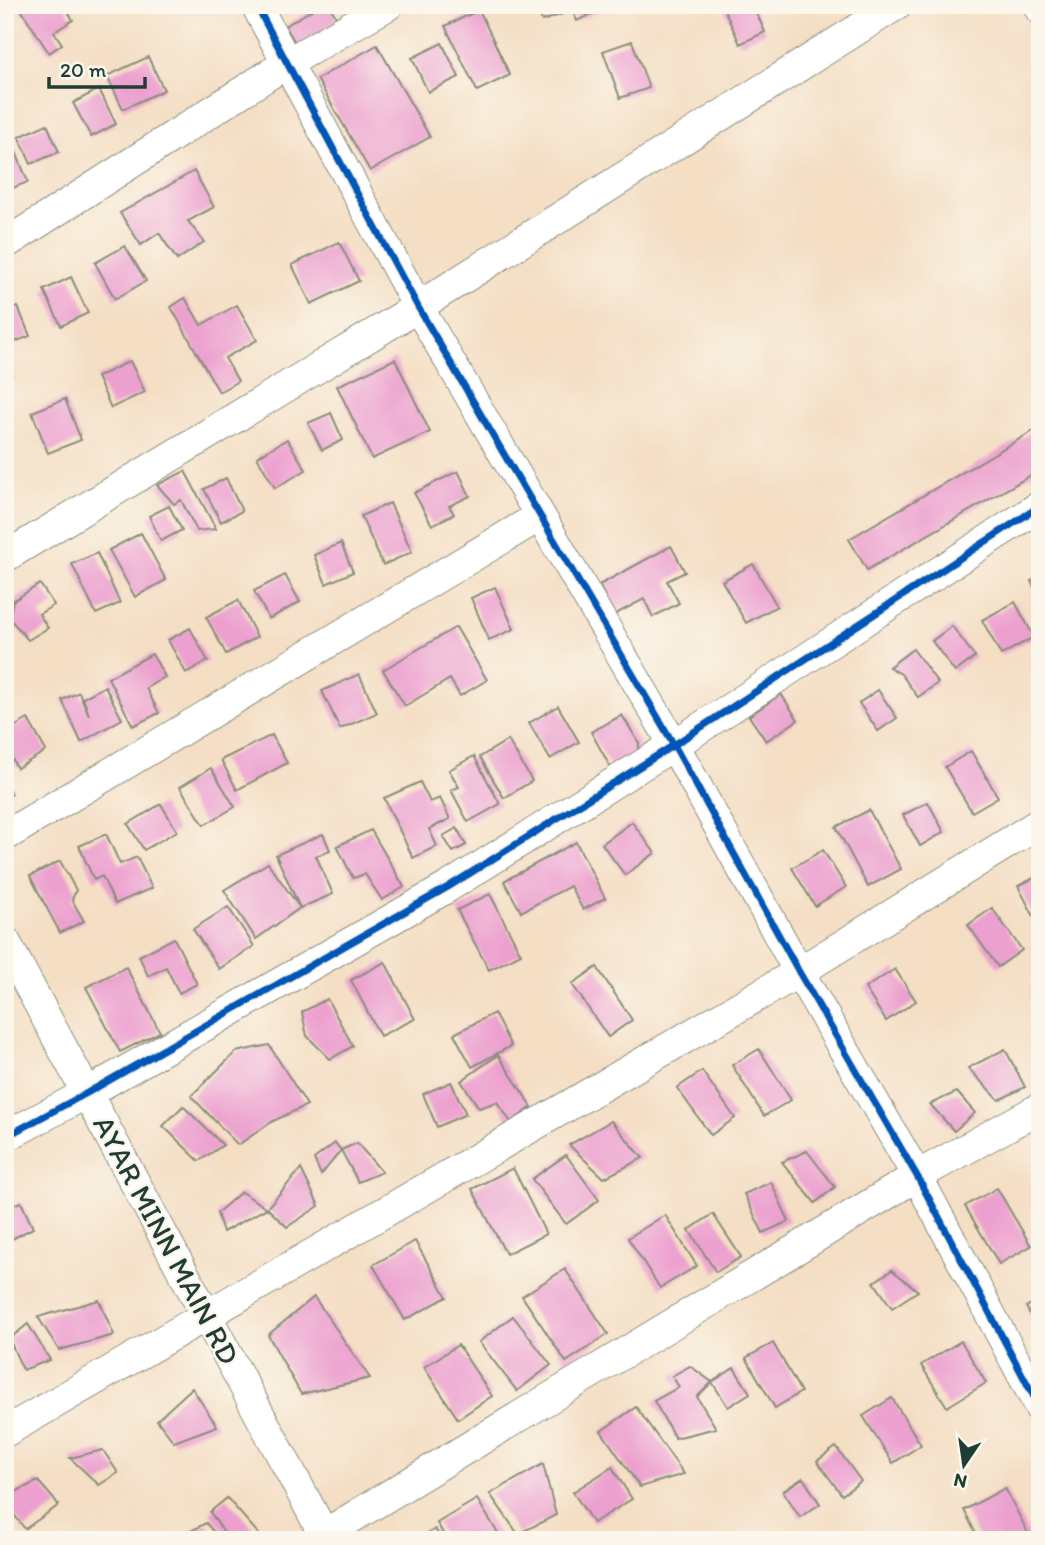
<svg xmlns="http://www.w3.org/2000/svg" width="1045" height="1545" viewBox="0 0 1045 1545" font-family="Itim,sans-serif">
<rect width="100%" height="100%" fill="#fbf7ec"/>
<filter id="ink" filterUnits="userSpaceOnUse"><feTurbulence type="fractalNoise" baseFrequency=".0143" numOctaves="2"/><feDisplacementMap in="SourceGraphic" scale="14" xChannelSelector="R" yChannelSelector="G"/><feConvolveMatrix kernelMatrix="1 2 1 2 8 2 1 2 1" color-interpolation-filters="sRGB"/></filter>
<filter id="wash" filterUnits="userSpaceOnUse"><feTurbulence type="fractalNoise" baseFrequency=".00686" numOctaves="4" result="noise"/><feDisplacementMap in="SourceGraphic" scale="28" xChannelSelector="R" yChannelSelector="G"/><feGaussianBlur stdDeviation="1.57" result="paint"/><feColorMatrix in="noise" values="0 0 0 0 0 0 0 0 0 0 0 0 0 0 0 0 0 1.4 0 .05"/><feComposite in="paint" operator="in"/></filter>
<g filter="url(#wash)">
<rect width="100%" height="100%" fill="#f4dec4"/>
<g id="blocks">
<g fill="#eca0cf">
<path d="M18,5H64L73,20L54,32L62,44L49,53Z"/>
<path d="M320,5H329L339,22L298,47L285,26Z"/>
<path d="M536,5H563L566,13L542,21Z"/>
<path d="M570,5H595L598,11L577,21Z"/>
<path d="M727,5H753L765,32L740,44L723,7Z"/>
<path d="M479,10L510,75L477,91L445,26Z"/>
<path d="M632,41L649,88L620,98L603,51Z"/>
<path d="M5,43L13,59L5,63Z"/>
<path d="M442,43L459,77L428,92L412,58Z"/>
<path d="M377,45L430,137L370,171L317,79Z"/>
<path d="M148,57L164,90L123,109L107,76Z"/>
<path d="M99,89L116,124L91,137L73,103Z"/>
<path d="M47,124L59,152L31,164L19,137Z"/>
<path d="M5,125L28,182L5,191Z"/>
<path d="M194,171L214,207L188,221L204,242L177,260L159,233L141,245L120,213Z"/>
<path d="M339,242L359,281L311,304L292,265Z"/>
<path d="M125,246L146,281L115,299L95,263Z"/>
<path d="M71,277L88,313L61,326L44,290Z"/>
<path d="M185,298L201,325L237,305L257,340L225,358L238,381L219,392L171,307Z"/>
<path d="M18,307L30,336L5,346V312Z"/>
<path d="M395,359L430,432L372,459L337,386Z"/>
<path d="M5,361L12,374L5,377Z"/>
<path d="M130,361L145,392L111,408L97,377Z"/>
<path d="M65,399L81,440L48,453L32,412Z"/>
<path d="M331,413L343,440L322,450L308,423Z"/>
<path d="M1040,427V470L867,570L849,539Z"/>
<path d="M287,439L306,470L275,488L257,457Z"/>
<path d="M185,471L216,529L197,531L181,500L174,504L157,485Z"/>
<path d="M458,471L470,496L449,506L454,514L432,525L414,493Z"/>
<path d="M226,478L242,511L221,522L204,489Z"/>
<path d="M390,503L412,552L383,565L361,516Z"/>
<path d="M169,506L182,530L161,541L149,516Z"/>
<path d="M141,533L166,580L135,597L109,550Z"/>
<path d="M341,543L353,572L326,584L314,555Z"/>
<path d="M671,546L685,572L667,581L679,603L653,617L644,599L614,615L599,585Z"/>
<path d="M97,553L120,603L96,614L72,564Z"/>
<path d="M753,564L777,606L746,623L722,581Z"/>
<path d="M285,575L300,602L269,619L254,591Z"/>
<path d="M1040,577V598L1031,581Z"/>
<path d="M40,584L54,605L39,614L48,628L28,640L9,618L13,601Z"/>
<path d="M495,587L514,629L489,640L471,598Z"/>
<path d="M238,600L257,637L226,654L206,617Z"/>
<path d="M1015,602L1034,637L1001,655L982,620Z"/>
<path d="M952,626L975,657L955,672L932,641Z"/>
<path d="M456,627L487,680L460,696L450,679L405,706L383,670Z"/>
<path d="M190,628L208,661L186,673L168,640Z"/>
<path d="M913,649L938,683L918,697L901,674L889,667Z"/>
<path d="M152,654L165,677L146,688L159,713L133,726L108,678Z"/>
<path d="M359,674L377,713L340,729L322,691Z"/>
<path d="M105,686L122,719L81,742L62,700L79,692L89,715L83,698Z"/>
<path d="M878,690L897,718L878,731L859,703Z"/>
<path d="M781,694L798,720L766,741L749,716Z"/>
<path d="M558,706L579,742L550,759L529,723Z"/>
<path d="M622,715L639,743L638,756L612,770L591,732Z"/>
<path d="M28,719L46,751L17,768L5,746V732Z"/>
<path d="M272,735L287,763L237,790L221,760Z"/>
<path d="M508,740L532,781L504,798L480,757Z"/>
<path d="M971,751L998,797L972,812L945,767Z"/>
<path d="M474,756L500,804L468,822L451,790L459,787L449,770Z"/>
<path d="M211,768L235,807L204,825L180,787Z"/>
<path d="M420,782L430,802L440,798L450,819L429,829L437,846L413,858L384,798Z"/>
<path d="M5,784L12,794L5,799Z"/>
<path d="M928,802L944,832L920,846L903,815Z"/>
<path d="M161,804L177,831L144,850L128,824Z"/>
<path d="M869,810L901,869L868,887L836,827Z"/>
<path d="M632,822L655,853L625,875L602,844Z"/>
<path d="M457,828L466,845L453,852L443,836Z"/>
<path d="M371,830L404,887L382,900L365,874L353,878L337,846Z"/>
<path d="M106,834L120,864L137,857L152,888L115,904L102,876L94,880L79,846Z"/>
<path d="M323,834L330,850L316,856L333,894L300,908L256,939L224,890L268,863L300,908L276,855Z"/>
<path d="M576,842L605,898L583,910L570,886L521,912L504,881Z"/>
<path d="M823,850L846,887L815,906L792,868Z"/>
<path d="M60,861L76,890L72,900L84,921L60,933L30,876Z"/>
<path d="M1040,875V928L1018,886Z"/>
<path d="M490,894L521,954L489,970L457,910Z"/>
<path d="M228,907L254,946L219,969L193,929Z"/>
<path d="M992,908L1022,950L998,967L968,925Z"/>
<path d="M174,938L197,984L179,993L166,967L148,976L139,956Z"/>
<path d="M385,962L415,1019L380,1036L351,980Z"/>
<path d="M126,967L160,1032L120,1052L86,987Z"/>
<path d="M597,967L632,1020L608,1037L572,984Z"/>
<path d="M895,969L916,1001L886,1021L865,988Z"/>
<path d="M327,999L353,1046L330,1059L307,1036L302,1012Z"/>
<path d="M494,1013L511,1046L472,1067L454,1034Z"/>
<path d="M269,1045L307,1105L273,1121L238,1145L191,1096L236,1052Z"/>
<path d="M759,1049L791,1100L764,1116L732,1065Z"/>
<path d="M1005,1049L1025,1087L999,1100L968,1068Z"/>
<path d="M498,1055L532,1107L511,1122L497,1102L479,1108L461,1081Z"/>
<path d="M702,1071L735,1118L711,1135L677,1088Z"/>
<path d="M451,1082L466,1114L437,1127L423,1094Z"/>
<path d="M957,1092L975,1113L954,1131L930,1104Z"/>
<path d="M183,1106L223,1145L199,1161L163,1126Z"/>
<path d="M611,1121L643,1158L604,1178L569,1145Z"/>
<path d="M335,1143L341,1150L321,1175L314,1159Z"/>
<path d="M357,1143L382,1172L358,1182L341,1150Z"/>
<path d="M807,1151L835,1187L815,1203L782,1162Z"/>
<path d="M566,1155L599,1200L566,1224L532,1179Z"/>
<path d="M513,1168L546,1234L506,1254L472,1189Z"/>
<path d="M301,1169L319,1206L287,1227L267,1208L223,1232L217,1213L241,1192L267,1208Z"/>
<path d="M771,1182L789,1221L763,1233L744,1194Z"/>
<path d="M997,1188L1031,1246L999,1264L965,1206Z"/>
<path d="M21,1202L33,1228L8,1241L5,1234V1208Z"/>
<path d="M713,1214L741,1257L716,1272L689,1230Z"/>
<path d="M665,1215L697,1266L660,1288L628,1238Z"/>
<path d="M415,1241L447,1297L405,1320L373,1265Z"/>
<path d="M565,1269L608,1334L566,1362L522,1296Z"/>
<path d="M892,1270L918,1291L892,1308L874,1282Z"/>
<path d="M314,1297L370,1378L301,1394L268,1335Z"/>
<path d="M1040,1299V1332L1026,1307Z"/>
<path d="M99,1300L114,1335L59,1350L38,1317Z"/>
<path d="M513,1316L551,1365L517,1391L479,1342Z"/>
<path d="M28,1324L50,1360L23,1370L9,1339Z"/>
<path d="M961,1341L986,1383L947,1407L921,1365Z"/>
<path d="M773,1343L801,1392L775,1408L746,1358Z"/>
<path d="M458,1345L492,1396L458,1419L424,1367Z"/>
<path d="M690,1366L712,1382L734,1368L750,1393L728,1407L712,1382L697,1397L716,1428L675,1438L654,1401L679,1387L672,1376Z"/>
<path d="M192,1388L217,1426L174,1442L157,1420Z"/>
<path d="M892,1398L921,1445L893,1463L863,1416Z"/>
<path d="M636,1407L684,1474L640,1487L601,1431Z"/>
<path d="M836,1447L861,1481L842,1495L817,1461Z"/>
<path d="M103,1450L118,1473L99,1485L70,1458Z"/>
<path d="M543,1464L556,1515L518,1534L490,1494Z"/>
<path d="M612,1467L632,1499L593,1523L573,1492Z"/>
<path d="M803,1478L820,1504L800,1517L783,1491Z"/>
<path d="M38,1481L59,1505L25,1529L5,1503V1497Z"/>
<path d="M1005,1488L1030,1537L1024,1540H979L964,1510Z"/>
<path d="M227,1498L264,1540H229L210,1512Z"/>
<path d="M477,1499L502,1540H447L437,1523Z"/>
<path d="M206,1523L221,1540H171L187,1533Z"/>
<path d="M435,1529L442,1540H417Z"/>
</g>
</g>
</g>
<g filter="url(#ink)">
<use href="#blocks" fill-opacity="0" stroke="#8a8e7c" stroke-width="2"/>
<g fill="none" stroke-linecap="round" stroke-linejoin="round">
<defs>
<g id="street">
<path d="M256,5L418,307L674,745L799,972L917,1176L1040,1408"/>
<path d="M1038,5L1040,9"/>
<path d="M5,244L287,63L388,5"/>
<path d="M5,557L418,307L896,5"/>
<path d="M5,836L540,516"/>
<path d="M5,941L327,1540"/>
<path d="M5,1137L87,1093L448,887L674,745L1040,506"/>
<path d="M5,1432L799,972L1040,823"/>
<path d="M315,1540L917,1176L1040,1108"/>
</g>
</defs>
<use href="#street" stroke="#8a8e7c" stroke-width="32"/>
<use href="#street" stroke="#fff" stroke-width="30"/>
<defs>
<g id="cycleway">
<path d="M256,5L418,307L674,745L799,972L917,1176L1040,1408"/>
<path d="M5,1137L87,1093L448,887L674,745L1040,506"/>
</g>
</defs>
<use href="#cycleway" stroke="#fbf7ec" stroke-width="11"/>
<use href="#cycleway" stroke="#0057b8" stroke-width="7"/>
</g>
</g>
<g text-anchor="middle" stroke-width="5" stroke-linejoin="round" paint-order="stroke">
<g font-size="30" fill="#1f3d34" stroke="#fbf7ec">
<text transform="translate(166 1240) rotate(62)" y="10">AYAR MINN MAIN RD</text>
</g>
</g>
<rect width="1045" height="1545" fill="none" stroke="#fbf7ec" stroke-width="28"/>
<g transform="translate(964 1465) rotate(193)" stroke="#fbf7ec" stroke-width="5" paint-order="stroke">
<path d="M0-5L12 26L0 18L-12 26Z" fill="#1f3d34"/>
<text y="-10" font-size="19" font-weight="bold" text-anchor="middle" fill="#1f3d34">N</text>
</g>
<path d="M49 77v10h96v-10" fill="none" stroke="#1f3d34" stroke-width="3.5"/>
<text x="60" y="77" font-size="21" fill="#1f3d34" stroke="#fbf7ec" stroke-width="5" paint-order="stroke">20 m</text>
</svg>
